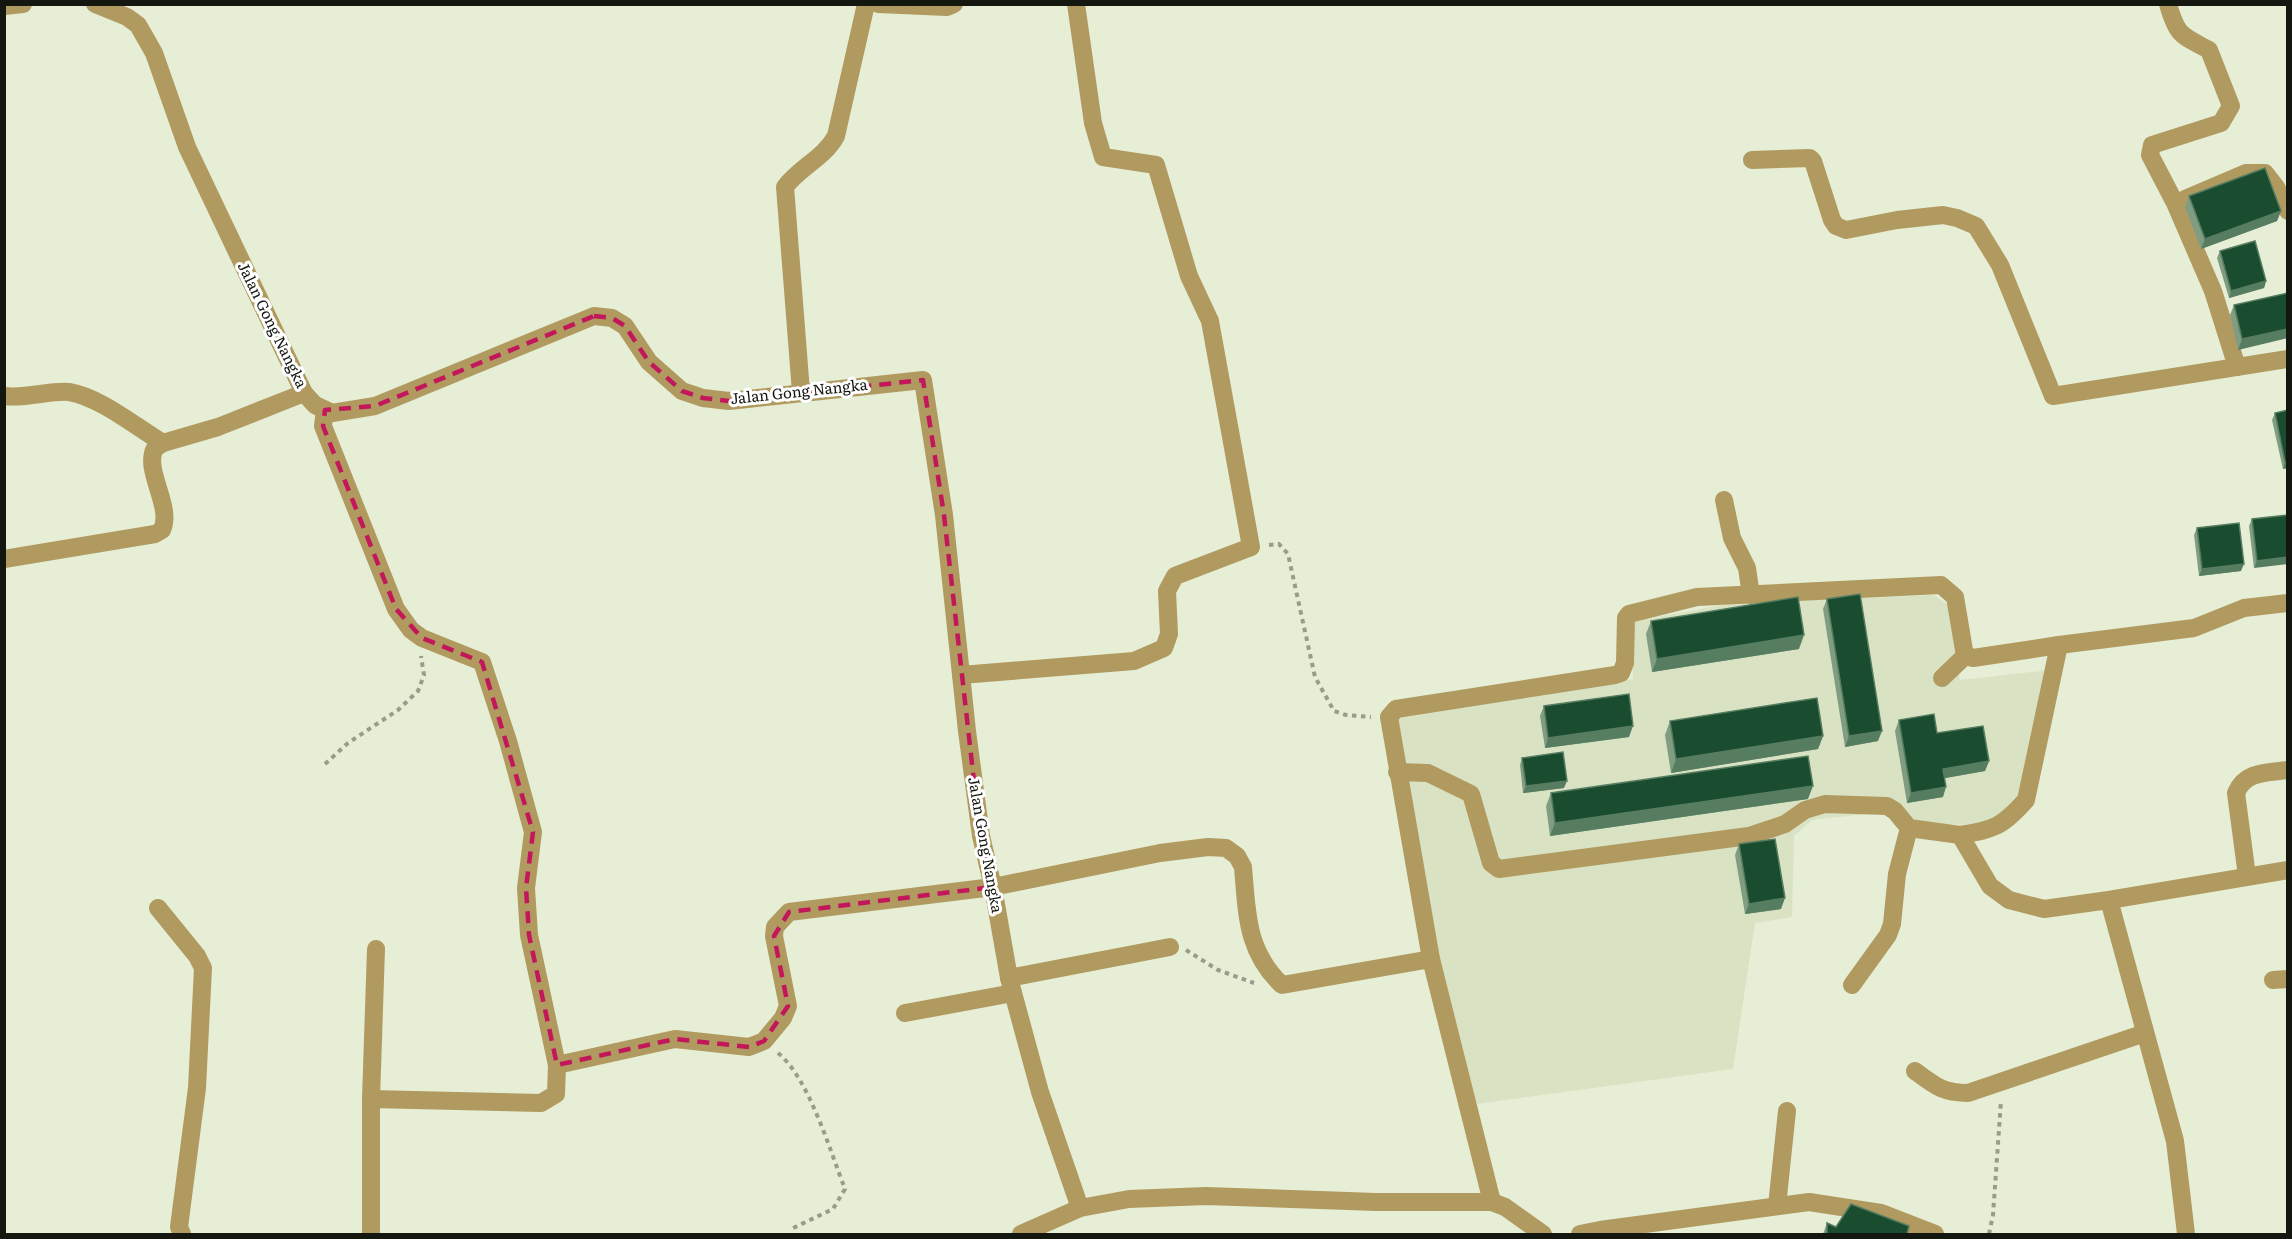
<svg xmlns="http://www.w3.org/2000/svg" width="2292" height="1239" viewBox="0 0 2292 1239" font-family="Literata,serif">
<rect width="100%" height="100%" fill="#e6eed6"/>
<path fill="#d9e3c4" d="M1934,595L1948,605L1960,680L2050,670L2020,801L1997,825L1911,824L1895,811L1812,820L1794,836L1792,917L1755,923L1733,1069L1476,1104L1439,959L1393,717L1633,679L1630,622L1727,604Z"/>
<g fill="none" stroke-linecap="round" stroke-linejoin="round">
<g stroke="#979d8b" stroke-width="4" stroke-dasharray="4.5 4.5" stroke-linecap="butt">
<path d="M1269,545L1279,544L1288,554L1315,677L1334,711L1346,715L1371,717"/>
<path d="M325,764L348,743L398,710L418,691L424,675L421,656"/>
<path d="M1186,950L1218,970L1254,983"/>
<path d="M778,1053C809,1078 830,1151 845,1189L833,1209L789,1230"/>
<path d="M1989,1234L1993,1215L2001,1101"/>
</g>
<g stroke="#b09a5f" stroke-width="18">
<path d="M95,4L127,17L138,25L154,53L187,147L304,393L315,405L332,413L375,406L594,316L612,318L625,326L649,362L682,391L703,398L729,401L923,380L944,515L967,731L981,836L993,887L1009,978L1040,1092L1080,1208"/>
<path d="M878,4L947,7L954,4"/>
<path d="M2168,4C2177,36 2181,35 2209,50L2231,106L2221,123L2152,145L2150,155L2175,203L2213,291L2237,367"/>
<path d="M4,6L23,4"/>
<path d="M1752,160L1810,158L1813,161L1832,220L1836,226L1846,230L1897,220L1943,215L1957,218L1976,226L2000,265L2053,396L2288,359"/>
<path d="M2185,199L2246,173H2265L2276,187L2288,211"/>
<path d="M801,392L785,187C799,168 825,157 836,136L866,4"/>
<path d="M4,396C26,399 51,390 69,392C100,397 136,427 163,443"/>
<path d="M325,410L323,426L396,609L411,630L422,638L482,662L508,741L533,832L526,888L529,935L557,1065L556,1094L541,1103L371,1099"/>
<path d="M1724,500L1732,538L1747,568L1751,595"/>
<path d="M4,559L155,534L162,530C173,506 143,470 155,448L163,443L218,427L304,393"/>
<path d="M961,675L1134,661L1164,648L1169,634L1167,591L1175,576L1251,547L1210,321L1189,276L1156,165L1103,157L1093,123L1076,4"/>
<path d="M1942,678L1965,656"/>
<path d="M1397,772L1428,773L1471,794L1491,863L1499,869L1749,836L1785,824L1805,810L1825,804L1887,806L1895,811L1909,828L1960,835L1990,886L2009,900L2044,909L2109,900L2288,870"/>
<path d="M1960,835C1994,830 2003,826 2026,800L2059,645"/>
<path d="M2247,876L2236,793C2245,771 2266,773 2288,770"/>
<path d="M2109,900L2175,1141L2186,1234"/>
<path d="M158,908L197,956L203,968L197,1088L179,1227L182,1234"/>
<path d="M1009,978L1170,947"/>
<path d="M2273,980L2288,979"/>
<path d="M1852,985L1888,935L1892,924L1897,874L1909,828"/>
<path d="M905,1013L1013,993"/>
<path d="M557,1065L675,1039L749,1047L764,1041L783,1018L788,1006L774,936L775,927L789,912L993,887L1160,853L1208,847L1226,848L1237,856L1243,867C1247,913 1246,951 1282,985L1431,959"/>
<path d="M1915,1071C1935,1086 1943,1093 1968,1093L2145,1033"/>
<path d="M1492,1202L1431,959L1389,717L1396,709L1615,675L1621,673L1625,663L1626,618L1629,614L1697,597L1941,585L1955,597L1965,656L1973,658L2059,645L2194,628L2244,608L2288,603"/>
<path d="M1777,1206L1787,1111"/>
<path d="M371,1234V1099L376,949"/>
<path d="M1021,1234L1080,1208L1129,1199L1206,1196L1376,1202H1492L1505,1207L1543,1234"/>
<path d="M1580,1234L1600,1230L1809,1202L1881,1213L1935,1234"/>
</g>
</g>
<g fill="#809d82">
<path d="M2189,196L2281,211L2277,221L2201,249L2185,207Z"/>
<path d="M2220,251L2266,281L2264,288L2229,298L2217,258Z"/>
<path d="M2288,293L2238,350L2230,315L2234,305Z"/>
<path d="M2288,410V468L2283,469L2272,420L2275,413Z"/>
<path d="M2288,515L2254,568L2249,526L2252,519Z"/>
<path d="M2197,528L2241,571L2199,576L2194,535Z"/>
<path d="M1827,599L1878,741L1845,747L1823,609Z"/>
<path d="M1651,621L1799,649L1652,672L1646,634Z"/>
<path d="M1544,706L1629,737L1545,748L1540,716Z"/>
<path d="M1899,720L1937,733L1989,761L1985,771L1945,778L1943,797L1907,803L1895,731Z"/>
<path d="M1670,721L1823,736L1818,749L1671,773L1665,735Z"/>
<path d="M1522,758L1564,788L1523,793L1520,765Z"/>
<path d="M1551,793L1808,799L1550,836L1546,806Z"/>
<path d="M1739,844L1781,909L1745,914L1735,855Z"/>
<path d="M1827,1223L1836,1227L1907,1234H1823Z"/>
</g>
<g fill="#577d61">
<path d="M2281,211L2277,221L2201,249L2205,239Z"/>
<path d="M2266,281L2264,288L2229,298L2231,291Z"/>
<path d="M2288,329V338L2238,350L2242,339Z"/>
<path d="M2288,461V468L2283,469L2285,462Z"/>
<path d="M2288,557V564L2254,568L2257,561Z"/>
<path d="M2244,564L2241,571L2199,576L2202,569Z"/>
<path d="M1804,635L1799,649L1652,672L1657,659Z"/>
<path d="M1633,726L1629,737L1545,748L1548,738Z"/>
<path d="M1882,731L1878,741L1845,747L1849,736Z"/>
<path d="M1823,736L1818,749L1671,773L1676,759Z"/>
<path d="M1989,761L1985,771L1940,779L1943,769Z"/>
<path d="M1567,781L1564,788L1523,793L1526,786Z"/>
<path d="M1813,786L1808,799L1550,836L1555,823Z"/>
<path d="M1946,787L1943,797L1907,803L1911,793Z"/>
<path d="M1785,898L1781,909L1745,914L1749,904Z"/>
</g>
<g fill="#1a4c2f" stroke="#577d61" stroke-width="1.5">
<path d="M2265,168L2281,211L2205,239L2189,196Z"/>
<path d="M2255,241L2266,281L2231,291L2220,251Z"/>
<path d="M2288,293V329L2242,339L2234,305Z"/>
<path d="M2288,410V461L2285,462L2275,413Z"/>
<path d="M2288,515V557L2257,561L2252,519Z"/>
<path d="M2239,523L2244,564L2202,569L2197,528Z"/>
<path d="M1860,594L1882,731L1849,736L1827,599Z"/>
<path d="M1798,597L1804,635L1657,659L1651,621Z"/>
<path d="M1629,694L1633,726L1548,738L1544,706Z"/>
<path d="M1817,698L1823,736L1676,759L1670,721Z"/>
<path d="M1934,714L1937,733L1983,726L1989,761L1943,769L1946,787L1911,793L1899,720Z"/>
<path d="M1563,752L1567,781L1526,786L1522,758Z"/>
<path d="M1808,756L1813,786L1555,823L1551,793Z"/>
<path d="M1775,839L1785,898L1749,904L1739,844Z"/>
<path d="M1851,1204L1909,1226L1907,1234H1827V1223L1836,1227Z"/>
</g>
<path fill="none" stroke="#c2185b" stroke-width="4.5" stroke-dasharray="12 8" stroke-linejoin="round" d="M594,316L612,318L625,326L649,362L682,391L703,398L729,401L923,380L944,515L978,817L993,887L789,912L774,936L788,1006L764,1041L749,1047L675,1039L557,1065L529,935L526,888L533,832L482,662L422,638L396,609L323,426L325,410L375,406Z"/>
<g text-anchor="middle" stroke-width="6" stroke-linejoin="round" paint-order="stroke">
<g font-size="15" fill="#14170f" stroke="#fff">
<text transform="translate(272 325) rotate(64)" y="5">Jalan Gong Nangka</text>
<text transform="translate(799 392) rotate(-6)" y="5">Jalan Gong Nangka</text>
<text transform="translate(985 845) rotate(80)" y="5">Jalan Gong Nangka</text>
</g>
</g>
<rect width="2292" height="1239" fill="none" stroke="#14170f" stroke-width="12"/>
</svg>
